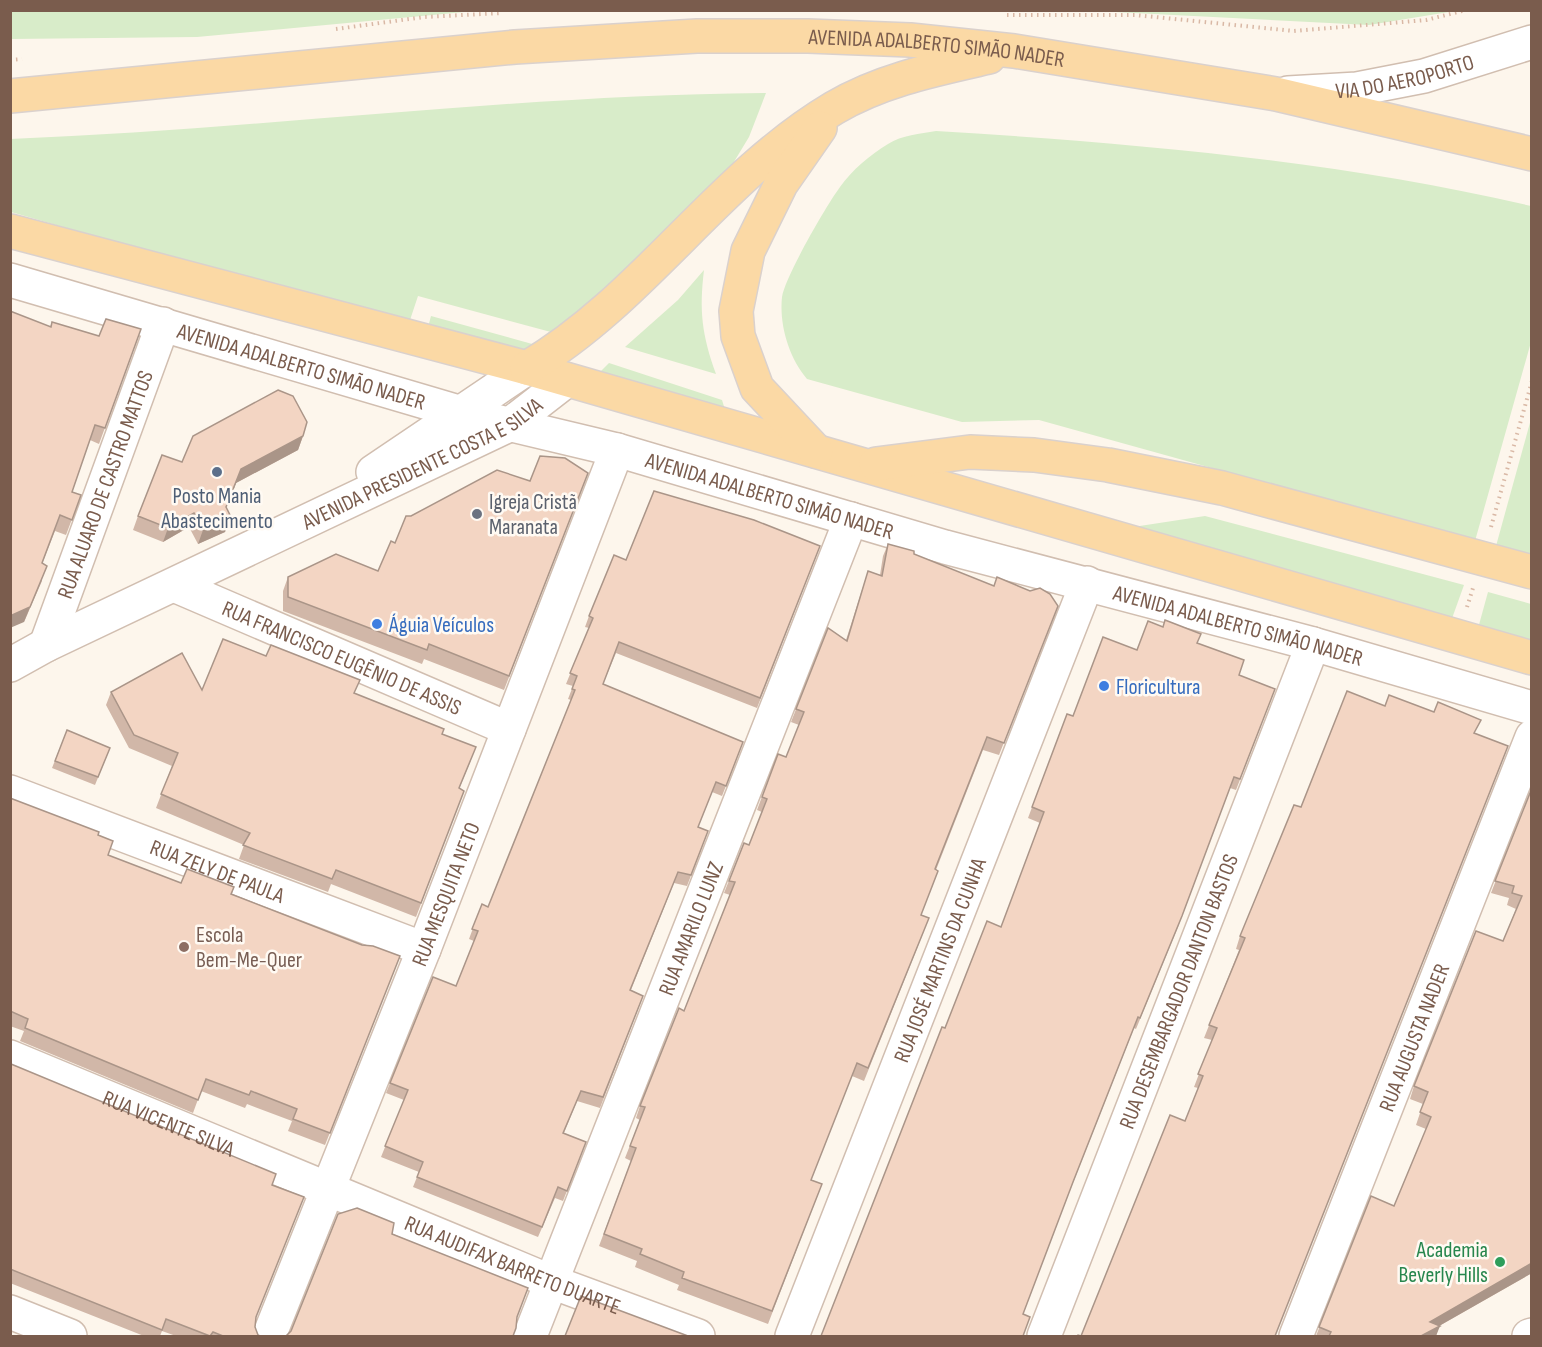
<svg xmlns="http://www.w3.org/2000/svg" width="1542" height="1347" viewBox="0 0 1542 1347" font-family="'Sofia Sans Condensed',sans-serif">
<rect width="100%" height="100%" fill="#fdf6ec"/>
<g fill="#d8ecc9">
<path d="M10,11L11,10L475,11L197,37L11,39Z"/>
<path d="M1095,11L1455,10V11L1369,25Z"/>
<path d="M766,93L749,137L726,175L562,335L418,296L408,326L11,212L10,139C263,129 513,95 766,93Z"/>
<path d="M936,131C1135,143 1337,161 1531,206V342L1475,541L1039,420L962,422L807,379C789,358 779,325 782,297C785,277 826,206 840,187C852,170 870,155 888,144C902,135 920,134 936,131Z"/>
<path d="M704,270C699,311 702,335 716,374L625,347L678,300Z"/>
<path d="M431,316L543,347L524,359L427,331Z"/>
<path d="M609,363L722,400L728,419L594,378Z"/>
<path d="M1531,419V556L1496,546Z"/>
<path d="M1205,516L1464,585L1450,624L1120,529Z"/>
<path d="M1488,592L1531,604V647L1477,632Z"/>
</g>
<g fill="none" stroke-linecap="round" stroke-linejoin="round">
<defs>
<g id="minor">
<path id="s1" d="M1288,93L1357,89L1424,76L1532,42"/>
<path id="s2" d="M10,280L462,413L617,450L945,547L1313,644L1532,708"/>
<path d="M373,472L527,368"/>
<path id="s3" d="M174,585L509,729"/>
<path id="s4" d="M46,645L163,324"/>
<path id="s5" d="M10,665L46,645L509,425L567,380"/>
<path id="s6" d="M10,792L424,949"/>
<path id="s7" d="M10,1057L552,1282L698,1336"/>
<path d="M10,1312L70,1336"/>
<path id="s8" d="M269,1336L424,949L617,450"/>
<path id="s9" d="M530,1336L851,519"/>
<path id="s10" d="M792,1336L1087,583"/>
<path id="s11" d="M1044,1336L1313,644"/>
<path id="s12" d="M1296,1336L1532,737"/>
<path d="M1529,1336L1532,1335"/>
</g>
<g id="major">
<path id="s13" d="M10,96L515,47L697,36H808L910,40L1014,51L1276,94L1532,154"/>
<path d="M10,231L527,368L1532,658"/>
<path d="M527,368C644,299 718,177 834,108C881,80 936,69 989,57"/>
<path d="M816,451L757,388L738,336L736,311L748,251L781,184L820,128"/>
<path d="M876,464L970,452L1034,455L1108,465L1222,488L1532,572"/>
</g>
</defs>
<use href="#minor" stroke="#d1beb0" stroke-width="36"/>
<use href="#major" stroke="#dad1cd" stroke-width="36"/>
<g stroke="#d9b8a5" stroke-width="4" stroke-dasharray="1.5 4.5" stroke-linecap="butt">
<path d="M1007,15H1135L1294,31L1426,20L1466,10"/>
<path d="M336,29L424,17L502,13"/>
<path d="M10,60L22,59"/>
<path d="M1491,527L1532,381"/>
<path d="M1467,607L1473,588"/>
</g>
<use href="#minor" stroke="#fff" stroke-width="33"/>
<use href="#major" stroke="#fbd9a5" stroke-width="33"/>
</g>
<g fill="#d1b7a8">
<path d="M52,322L99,336L141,329L99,444L90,440L72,492L81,495L66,535L55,531L42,564V581L24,622L50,327Z"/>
<path d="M303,436L298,450L236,483L226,508L231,517L225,532L198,544L189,527L163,542L133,530L138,516Z"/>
<path d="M588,473L504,690L424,659L422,664L283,611V591L288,577L378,571L411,516L530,481Z"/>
<path d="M888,544L994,586L1058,606L999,755L983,750L936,870L921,915L924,931L864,1081L852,1076L811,1180L822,1184L768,1324L677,1290L679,1285L635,1267L637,1261L599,1246L631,1161L625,1158L640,1120L636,1118L640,1106L684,1011L730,895L724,893L744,843L749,845L762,812L757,810L778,754L786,757L799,725L791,722L828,628L846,640L868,571L880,575L883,556Z"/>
<path d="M820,546L757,708L616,653L603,684L743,742L722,796L712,792L698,827L708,831L687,886L674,883L631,990L643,996L600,1108L577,1101L564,1133L586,1142L563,1201L555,1198L538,1237L413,1187L419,1172L381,1157L404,1100L386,1093L390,1083L456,986L474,941L469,939L482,904L488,907L571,700L568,699L573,686L566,684L589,628L585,627L589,616L626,560Z"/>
<path d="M1197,643L1239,675L1275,689L1236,790L1230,788L1178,927L1136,1029L1134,1028L1069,1193L1023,1314V1336L945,1028L1001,927L1040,823L1028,818L1067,714L1073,716L1137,650Z"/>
<path d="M111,692L355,694L442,734L471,760L459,789L464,791L416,917L331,884L328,892L239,859L244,845L156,808L172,766L129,748L106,705Z"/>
<path d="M1385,706L1434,712L1481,720L1081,1336L1185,1121L1198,1088L1194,1087L1212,1040L1204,1038L1239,950L1236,949L1240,936L1301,807Z"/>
<path d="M67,730L110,748L95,785L52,768Z"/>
<path d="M1532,788V1273L1439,1326L1436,1336H1316L1371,1196L1394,1206L1426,1129L1416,1125L1423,1104L1410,1099L1414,1086L1503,941L1516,909L1507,905L1509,898L1491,893Z"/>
<path d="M10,798L98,835L108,855L181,883L234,887L232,894L362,945L400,956L325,1145L288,1131L292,1121L247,1104L245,1108L201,1091L193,1113L20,1041L24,1031L10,1026Z"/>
<path d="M10,1066L272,1185L255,1327L258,1335L260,1336H176L162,1331L160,1336H144L10,1283Z"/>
</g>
<g fill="#aa9588">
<path d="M303,436L298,450L236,483L221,522L241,469Z"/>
<path d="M194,513L189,527L163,542L168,528Z"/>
<path d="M231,517L225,532L198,544L203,530Z"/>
<path d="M47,566L24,622L10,628V616Z"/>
<path d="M1532,1263V1273L1425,1334L1430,1322Z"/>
<path d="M1440,1326L1436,1336H1421Z"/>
</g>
<g fill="#f3d5c3" stroke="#aa9588" stroke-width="1.5">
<path d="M10,311L51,327L52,322L99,336L106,319L141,329L105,428L95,425L72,492L81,495L72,520L60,515L42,563L47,566L30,607L10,616Z"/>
<path d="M278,390L293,396L307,422L303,436L241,469L226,507L231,517L203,530L194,513L168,528L138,516L162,455L182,462L193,436Z"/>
<path d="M540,456L565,458L588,473L509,676L429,644L427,650L288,597V577L336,554L378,571L391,541L395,543L406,516H411L497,470L530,481Z"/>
<path d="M654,491L754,520L820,546L760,698L619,642L603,684L743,742L726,786L716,782L698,827L708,831L691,875L678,872L630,990L643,996L603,1097L581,1091L563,1133L586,1142L567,1191L558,1187L542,1227L417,1177L423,1162L385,1146L408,1090L390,1083L433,977L456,986L478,931L472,929L482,904L488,907L575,690L572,689L577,676L570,673L593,618L589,616L614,555L626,560Z"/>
<path d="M888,544L914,551V554L994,586L997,577L1030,591L1040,588L1050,594L1058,606L1004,743L987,737L935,869L938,871L921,915L929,918L868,1068L857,1063L811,1180L822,1184L772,1311L682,1278L684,1272L640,1254L642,1249L604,1234L636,1148L630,1146L645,1107L640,1106L679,1008L684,1011L735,882L729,881L744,843L749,845L767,799L762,797L778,754L786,757L804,712L796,709L828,628L847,641L868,571L882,576Z"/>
<path d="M1165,620L1201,634L1197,643L1244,660L1239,675L1275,689L1240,779L1234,777L1182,916L1140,1018L1138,1017L1073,1182L1023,1314L1030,1317L1023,1336H821L942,1027L945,1028L987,921L1001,927L1044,812L1032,807L1067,714L1073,716L1103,637L1137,650L1148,621L1163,627Z"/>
<path d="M223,639L266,656L271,645L360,680L354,693L444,729L442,734L476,747L459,788L464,791L421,903L336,870L332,879L243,845L250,833L161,794L178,753L134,735L111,692L182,653L202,690Z"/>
<path d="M1347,691L1385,706L1389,695L1434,712L1438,702L1481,720L1474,733L1508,746L1275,1336H1077L1078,1335L1081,1336L1170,1115L1185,1121L1203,1076L1198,1074L1217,1028L1209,1025L1245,938L1240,936L1294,805L1301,807Z"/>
<path d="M67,730L110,748L98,777L55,761Z"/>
<path d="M1532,788V1263L1430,1322L1440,1326L1421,1336H1329L1331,1332L1319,1327L1371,1196L1394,1206L1431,1117L1420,1112L1428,1092L1414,1086L1476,931L1503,941L1522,896L1512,893L1514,886L1495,881Z"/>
<path d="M10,798L99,832L98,835L113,841L108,855L181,883L187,869L234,887L231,894L362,945L373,946L400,956L330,1133L293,1119L297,1109L251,1091L249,1095L206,1079L198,1100L25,1028L28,1019L10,1011Z"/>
<path d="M11,1064L276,1174L272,1185L304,1197L256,1317L255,1327L258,1335L260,1336H223L213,1332L210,1336L166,1319L162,1330L10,1269V1066Z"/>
<path d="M357,1208L394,1223L392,1234L528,1288L517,1317L516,1328L513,1336H286L291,1331L338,1214Z"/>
<path d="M581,1296L688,1336H565Z"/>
</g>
<circle fill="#5c6f8a" stroke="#fffaf3" stroke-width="2" cx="217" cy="472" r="6"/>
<circle fill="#6b7280" stroke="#fffaf3" stroke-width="2" cx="477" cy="514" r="6"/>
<g fill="#3f7fe0" stroke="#fffaf3" stroke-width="2">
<circle cx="377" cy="624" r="6"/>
<circle cx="1104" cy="686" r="6"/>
</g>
<circle fill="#8d6e63" stroke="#fffaf3" stroke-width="2" cx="184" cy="947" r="6"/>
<circle fill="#2e9e5b" stroke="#fffaf3" stroke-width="2" cx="1500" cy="1262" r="6"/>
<g text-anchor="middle" stroke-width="5" stroke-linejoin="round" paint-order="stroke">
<g font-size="22" fill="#7a5c4d" stroke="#fffaf3">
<text dy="8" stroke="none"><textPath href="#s13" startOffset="930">AVENIDA ADALBERTO SIMÃO NADER</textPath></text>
<text dy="8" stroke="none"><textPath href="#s1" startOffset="118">VIA DO AEROPORTO</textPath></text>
<text dy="8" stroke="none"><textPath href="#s2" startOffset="304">AVENIDA ADALBERTO SIMÃO NADER</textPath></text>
<text dy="8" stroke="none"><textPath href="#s5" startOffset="459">AVENIDA PRESIDENTE COSTA E SILVA</textPath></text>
<text dy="8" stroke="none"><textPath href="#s4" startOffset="171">RUA ALUARO DE CASTRO MATTOS</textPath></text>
<text dy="8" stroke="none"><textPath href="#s2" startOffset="790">AVENIDA ADALBERTO SIMÃO NADER</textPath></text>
<text dy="8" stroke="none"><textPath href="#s2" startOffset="1276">AVENIDA ADALBERTO SIMÃO NADER</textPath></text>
<text dy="8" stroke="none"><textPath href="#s3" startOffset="183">RUA FRANCISCO EUGÊNIO DE ASSIS</textPath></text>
<text dy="8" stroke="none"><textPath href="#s6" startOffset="222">RUA ZELY DE PAULA</textPath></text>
<text dy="8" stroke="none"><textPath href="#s8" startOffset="476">RUA MESQUITA NETO</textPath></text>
<text dy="8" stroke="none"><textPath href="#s9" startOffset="438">RUA AMARILO LUNZ</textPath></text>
<text dy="8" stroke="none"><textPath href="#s10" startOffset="404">RUA JOSÉ MARTINS DA CUNHA</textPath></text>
<text dy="8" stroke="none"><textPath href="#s11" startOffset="370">RUA DESEMBARGADOR DANTON BASTOS</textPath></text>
<text dy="8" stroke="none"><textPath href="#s12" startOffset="321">RUA AUGUSTA NADER</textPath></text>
<text dy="8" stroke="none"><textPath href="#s7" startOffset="172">RUA VICENTE SILVA</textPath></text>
<text dy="8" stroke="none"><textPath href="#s7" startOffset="544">RUA AUDIFAX BARRETO DUARTE</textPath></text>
</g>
<g font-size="22" fill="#4e5e75" stroke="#fffaf3">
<text x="217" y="503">Posto Mania<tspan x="217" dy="25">Abastecimento</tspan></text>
</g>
<g font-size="22" fill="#5b616d" stroke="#fffaf3" text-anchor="start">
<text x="489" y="509">Igreja Cristã<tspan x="489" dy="25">Maranata</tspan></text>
</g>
<g font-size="22" fill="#366cbe" stroke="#fffaf3" text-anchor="start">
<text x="389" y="632">Águia Veículos</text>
<text x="1116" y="694">Floricultura</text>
</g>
<g font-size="22" fill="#785e54" stroke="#fffaf3" text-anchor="start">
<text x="196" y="942">Escola<tspan x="196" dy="25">Bem-Me-Quer</tspan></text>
</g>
<g font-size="22" fill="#27864d" stroke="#fffaf3" text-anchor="end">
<text x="1488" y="1257">Academia<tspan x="1488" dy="25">Beverly Hills</tspan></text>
</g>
</g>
<rect width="1542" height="1347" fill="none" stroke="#7a5c4d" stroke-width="24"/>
</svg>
